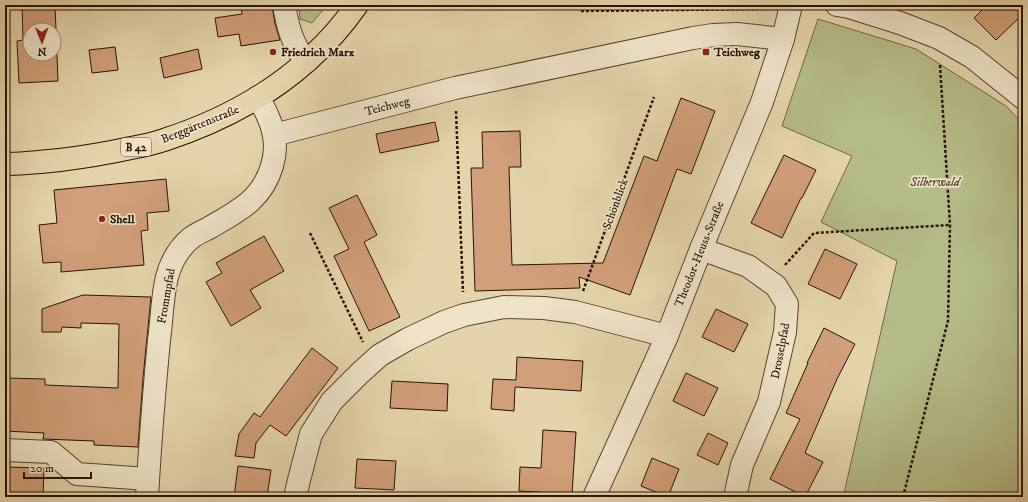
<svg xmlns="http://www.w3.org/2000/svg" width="1028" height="502" viewBox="0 0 1028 502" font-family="'IM FELL DW Pica',serif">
<rect width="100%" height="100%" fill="#e5d4ab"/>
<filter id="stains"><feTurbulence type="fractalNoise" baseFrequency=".005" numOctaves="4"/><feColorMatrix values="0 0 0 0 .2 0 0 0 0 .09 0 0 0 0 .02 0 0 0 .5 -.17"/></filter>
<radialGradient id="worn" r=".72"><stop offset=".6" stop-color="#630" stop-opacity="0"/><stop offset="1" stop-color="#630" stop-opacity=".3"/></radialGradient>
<g fill="#b5bc88" stroke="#706746">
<path d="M299,5H327L312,23L300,19Z"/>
<path d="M818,19L916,49L1006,106L1023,124V497H845V489L897,261L821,222L852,156L782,126Z"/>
</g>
<g fill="#d19f79" stroke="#2a1203" fill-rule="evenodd">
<path d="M22,5H55L58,81L19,83L17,41L23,40ZM30,30H54V54H30Z"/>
<path d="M241,5H272L275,24L280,40L241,46L239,34L218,37L215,18L242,14Z"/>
<path d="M987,5H1012L1022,15L996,40L974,18Z"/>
<path d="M115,47L118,70L92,73L89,50Z"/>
<path d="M198,49L202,69L164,78L160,58Z"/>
<path d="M681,98L715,111L691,174L677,169L630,295L579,277L580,288L475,291L471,168H483L482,132L520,131L521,167H509L512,265L603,263L644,156L657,161Z"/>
<path d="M435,122L439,141L380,153L376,134Z"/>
<path d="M784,155L816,170L802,198H801L782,238L751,223Z"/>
<path d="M166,179L169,211L147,213L148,230L141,231L144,265L61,272V262L43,263L39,225L57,223L54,190Z"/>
<path d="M357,195L377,235L364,242L400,317L369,331L334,256L349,249L329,208Z"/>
<path d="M264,236L284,271L250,290L261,308L231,326L206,282L222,273L216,263Z"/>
<path d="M825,249L857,264L840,299L808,284Z"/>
<path d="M83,295L151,297L143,378L138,447L94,445V441L43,439L44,433L5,431V378L45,379V385L118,388L119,324L81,323V328L62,327L61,332H42V309Z"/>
<path d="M716,309L748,324L734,352L702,337Z"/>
<path d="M824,328L855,344L837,379L805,453L823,462L805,497L770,479L800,419L786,413L808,363H807Z"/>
<path d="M312,348L338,368L286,436L270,425L256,443L254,458L235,456L239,434L254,413L260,417Z"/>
<path d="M517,357L583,361L581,391L515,387L514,411L491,409L493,379L516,380Z"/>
<path d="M686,373L718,388L704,416L673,401Z"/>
<path d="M392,381L448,384L447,411L390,408Z"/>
<path d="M543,430L576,432L572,494L519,491L520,467L541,468Z"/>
<path d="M708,433L728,443L718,465L697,455Z"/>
<path d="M652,458L679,469L668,497L641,486Z"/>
<path d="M357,459L396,461L394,490L355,488Z"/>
<path d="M238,466L271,470L267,497H234Z"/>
<path d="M5,467L44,468L43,497H5Z"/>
</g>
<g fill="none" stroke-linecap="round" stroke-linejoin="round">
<defs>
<g id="minor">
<path d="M284,5C288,28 292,43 306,62"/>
<path d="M837,5L849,7L900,23L939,38L972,57L1023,98"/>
<path d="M274,135L455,88L693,38L713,35L737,34L783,39"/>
<path d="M701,249L748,266L776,286L787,304L785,332L769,402L742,465L735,497"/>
<path d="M5,450L51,452L77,474L148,479"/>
<path d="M147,497C150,445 154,392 159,340C162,319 162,297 167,277C171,262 179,248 191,238C196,234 203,231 209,228C238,211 262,200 272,166C280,140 271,120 258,97"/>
<path d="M295,497L299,480L311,434L332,401L360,373L380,355L408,339L444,322L464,315L504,307L544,308L575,312L667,336"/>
<path d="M594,497L667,336L701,249L762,102L783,39L791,5"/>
</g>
<path id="major" d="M5,164C23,164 41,162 60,160C84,157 108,153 131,148C142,146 153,144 164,140C241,115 310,72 357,5"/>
</defs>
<use href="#minor" stroke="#59422d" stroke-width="24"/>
<use href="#major" stroke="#2a1203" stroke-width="24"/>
<g stroke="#2a1203" stroke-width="2.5" stroke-dasharray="3 2" stroke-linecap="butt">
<path d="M581,11L768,9"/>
<path d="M456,111L463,292"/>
<path d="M310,233L363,342"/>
<path d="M785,265L814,233L950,225"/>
<path d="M583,291L654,97"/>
<path d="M903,497L948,321L950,225L940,65"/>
</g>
<use href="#minor" stroke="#eee3c8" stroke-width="22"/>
<use href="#major" stroke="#e5d4ab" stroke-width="22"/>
</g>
<g fill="#8f2418" stroke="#eee3c8" stroke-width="1.5">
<circle cx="273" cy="52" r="4"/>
<rect x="702" y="48" width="8" height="8" rx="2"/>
<circle cx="102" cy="219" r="4"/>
</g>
<g text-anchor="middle" stroke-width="3.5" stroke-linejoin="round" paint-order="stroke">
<rect fill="#eee3c8" stroke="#65513e" stroke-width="1" x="121" y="138" width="30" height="18" rx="3"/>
<g font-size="11" font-weight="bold" fill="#2a1203">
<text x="136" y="151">B 42</text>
</g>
<g font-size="12" font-weight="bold" fill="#2a1203" stroke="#eee3c8" text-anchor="start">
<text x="281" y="56">Friedrich Marx</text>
<text x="714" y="56">Teichweg</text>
<text x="110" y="223">Shell</text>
</g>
<g font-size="12" fill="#2a1203" stroke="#eee3c8">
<text transform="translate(387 106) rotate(-14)" y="4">Teichweg</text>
<text transform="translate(200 124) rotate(-22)" y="4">Berggärtenstraße</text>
<text transform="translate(615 204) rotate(-70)" y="4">Schönblick</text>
<text transform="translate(699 254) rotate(-68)" y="4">Theodor-Heuss-Straße</text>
<text transform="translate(166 296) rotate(-80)" y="4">Frommpfad</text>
<text transform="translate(780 351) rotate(-79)" y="4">Drosselpfad</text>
</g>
<g font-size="12" font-style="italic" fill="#54452b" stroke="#eee3c8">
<text x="935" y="186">Silberwald</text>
</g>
</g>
<rect width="1028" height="502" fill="none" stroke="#e5d4ab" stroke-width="20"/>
<rect x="6" y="6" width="1016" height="490" fill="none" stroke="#2a1203" stroke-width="2"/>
<rect x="10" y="10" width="1008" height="482" fill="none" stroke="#2a1203"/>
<g transform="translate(42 42) rotate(179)"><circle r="19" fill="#eee3c8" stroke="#a08f79"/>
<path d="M0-3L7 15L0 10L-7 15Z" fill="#8f2418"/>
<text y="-6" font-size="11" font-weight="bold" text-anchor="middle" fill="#2a1203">N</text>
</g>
<path d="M24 472v6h67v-6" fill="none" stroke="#2a1203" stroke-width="2"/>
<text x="30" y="472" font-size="12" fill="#2a1203" stroke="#eee3c8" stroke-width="3" paint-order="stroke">20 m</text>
<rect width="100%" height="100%" filter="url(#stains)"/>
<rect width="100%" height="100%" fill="url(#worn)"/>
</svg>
